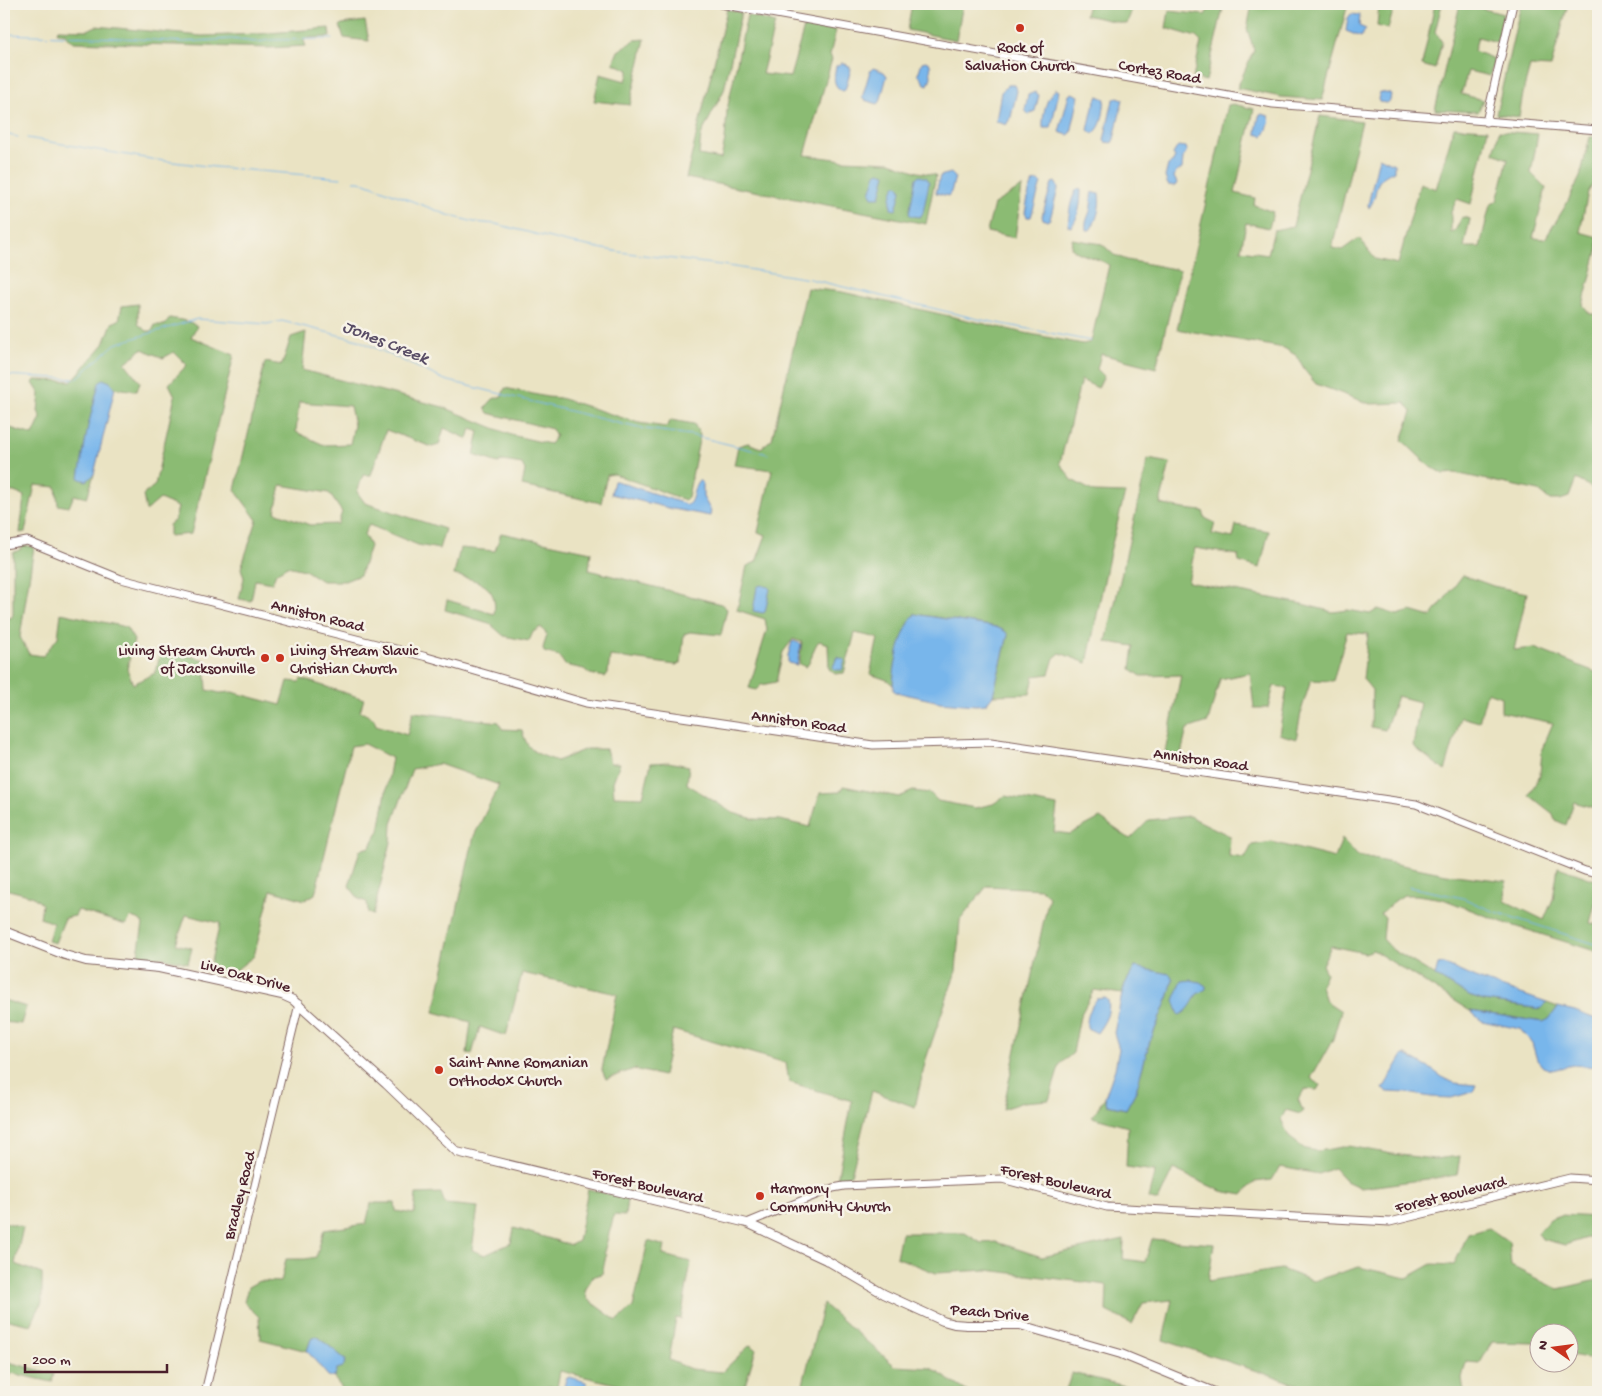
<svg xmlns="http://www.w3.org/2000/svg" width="1602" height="1396" viewBox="0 0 1602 1396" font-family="'Gochi Hand',sans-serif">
<rect width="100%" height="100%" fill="#f7f3e8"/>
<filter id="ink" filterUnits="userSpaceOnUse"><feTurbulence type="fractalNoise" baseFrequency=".02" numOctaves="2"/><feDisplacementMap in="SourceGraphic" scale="10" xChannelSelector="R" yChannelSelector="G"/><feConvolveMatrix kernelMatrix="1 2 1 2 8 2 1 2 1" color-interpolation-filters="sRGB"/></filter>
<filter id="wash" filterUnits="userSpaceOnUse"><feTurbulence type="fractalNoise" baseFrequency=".0096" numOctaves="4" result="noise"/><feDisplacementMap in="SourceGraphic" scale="20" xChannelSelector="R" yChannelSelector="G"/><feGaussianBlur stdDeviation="1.12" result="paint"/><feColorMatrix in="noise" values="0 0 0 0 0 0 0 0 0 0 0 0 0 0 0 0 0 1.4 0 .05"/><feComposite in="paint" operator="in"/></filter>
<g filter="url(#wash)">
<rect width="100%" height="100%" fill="#eae3c3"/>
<g fill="#8bbb73" stroke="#6a6d4f" fill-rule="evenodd">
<path d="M912,4H963L956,40L907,30Z"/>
<path d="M1088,4H1130L1132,9L1127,24L1085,15Z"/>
<path d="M1212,4H1224L1206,81L1193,78L1201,42L1196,37L1166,28L1169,11L1205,15Z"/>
<path d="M1252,4H1348L1322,100L1281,97L1237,88L1254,50L1247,29Z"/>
<path d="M1379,4H1395L1388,29L1377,26Z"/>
<path d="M1435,4H1442L1435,32L1442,42L1435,69L1422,65Z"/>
<path d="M1460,4H1480V8L1503,14L1497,42L1478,37L1474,51L1494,59L1490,76L1468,71L1461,94L1483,100L1478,112L1435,110Z"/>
<path d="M1521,4H1568L1551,67L1530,66L1524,88L1519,117L1496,114Z"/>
<path d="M727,9L741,13L724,90L701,135L699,155L721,159L725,140L727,110L747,15L775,23L762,74L790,77L805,24L836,30L830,55L832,59L805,155L843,160L890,162L918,172L936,175L926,224L686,178Z"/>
<path d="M365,21L369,41L344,38L340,26L342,24Z"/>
<path d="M96,26L202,36L257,34L329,28L330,37L306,38L304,41L306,46L269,48L74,42L67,38L66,34L58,33L57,32L58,29L88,30Z"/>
<path d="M645,39L630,105L594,101L600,74L626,81L629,70L613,63L618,51L635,40Z"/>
<path d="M1233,104L1254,109L1235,193L1255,198L1254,205L1273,212L1269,228L1246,223L1241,250L1268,254L1274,230L1293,226L1320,116L1362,121L1332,248L1342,250L1359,238L1375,259L1398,264L1420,183L1436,189L1454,127L1488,129L1471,204L1457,199L1451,212V233L1455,231L1462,217L1470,219L1464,247H1480L1490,205L1497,201L1508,159L1494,153L1499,131L1538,134L1531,173L1546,188L1533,238L1545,239L1566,205L1580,177L1590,137H1598V177L1588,192L1580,232L1598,237V248L1583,305L1590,314H1598V491L1576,479L1569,497L1560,500H1550L1539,491L1455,473L1443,474L1428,465L1402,440L1412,412L1405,403L1370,404L1316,384L1306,372L1297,356L1284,348L1177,329L1228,105Z"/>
<path d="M1022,187L1015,238L987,232L994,204Z"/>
<path d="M1072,239L1102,244L1114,255L1127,260L1180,270L1156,368L1101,354L1097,369L1104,376L1098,388L1081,380L1060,463L1072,480L1094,492L1125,493L1110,552L1087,663L1060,653L1054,658L1049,674L1034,676L1030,694L993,695L1008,635L1005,631L996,627L915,614L897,662L893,685L887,680L870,674L878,638L855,633L844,673L835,674L829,669L828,644L819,641C812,648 813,660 806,667L799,664L802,642L793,639L783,652L776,682L761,685L756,690L749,688L767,630L765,619L737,610L747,566L756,562L766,535L758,532L772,470L734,465L738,446L748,443L761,448L772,439L807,288L842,292L1025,333L1083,344L1091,342L1109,265C1097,257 1083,257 1071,248Z"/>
<path d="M138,304V324L147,331H152L155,325H165L170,318C180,320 188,320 197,326L191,337L234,355L191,534L169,536V525L175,520L178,507L160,499L146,511L143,495L155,485L175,396L169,384L187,365L174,352L163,358L142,349L125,363L140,382L137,391L115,388L110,382L87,481L94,474L87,498L74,495L69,507L58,505L56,487L35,485L25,532L20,533L24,496L14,492L4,491V426L33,435L41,418L38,411L40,394L33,383L35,380L72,381L104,344L112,323L119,320L122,306Z"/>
<path d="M306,332L302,370L443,407L511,435L550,444L556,436L552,429L488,413L485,408L493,399L502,396L505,388L547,397L560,398L639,423L666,427L671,420L694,424L700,435L688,497L685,500L614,474L607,475L601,503L522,486L525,470L522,464L503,461L498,463L474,455L479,431L471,428L468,439L444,428L439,445L432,447L386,430L371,475H363L357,492L365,503L445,529L439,549L418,545L369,525L364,534L370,546L360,575L345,581H322L305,570L287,566L276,573L272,583L255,580L251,601L239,599L244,578L241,568L257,520L235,490L265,362L282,365L291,337ZM299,402L350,406L354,425L350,444L324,445L296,432ZM281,485L329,493L342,512L338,524L310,525L275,512Z"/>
<path d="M1148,459L1170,463L1160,504L1183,509L1203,511L1205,518L1215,523L1212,534L1233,538L1236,525L1269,531L1260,568L1239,562L1238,555L1195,548L1188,582L1302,604L1333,612L1348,610L1370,614L1378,609L1397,615L1411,611L1431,617L1463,575L1493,586L1527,593L1514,650L1534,648L1598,673V809L1574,802L1566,825L1555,820L1552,813L1529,795L1540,775L1542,749L1553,723L1501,712V697L1487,692L1479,722L1461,717L1445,771L1413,746L1420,702L1397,696L1385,730L1371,727L1372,690L1363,679L1368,634L1347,632L1333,681L1311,680L1302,708L1296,739L1279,734L1287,688L1274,686L1268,708H1254L1250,673L1220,679L1208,722L1187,729L1180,758L1164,757L1181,675L1141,676L1131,669L1134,646L1106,642Z"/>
<path d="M501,533L591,552L589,570L721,604L727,609L721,635L690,632L684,634L681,663L676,665L610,656L608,673L605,677L590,674L584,669L565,665L559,656L544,652L543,648L547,635L541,627L533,632L529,641L504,636L489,623L445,610L447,600L494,614C499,585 477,580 454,575L460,548L495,551Z"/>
<path d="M22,545L34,547L20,637L29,654L43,656L58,637L61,613L126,627L134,640L127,669L133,684L155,673L162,648L205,660L207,690L220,693L232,692L281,705L288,681L299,682L302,679L364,699L360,711L374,719L376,725L407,735L413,712L499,722L502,729L522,730C528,753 536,753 557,761L586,749H606L610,763H620L613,782L614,796L643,797L651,763L668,762L689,766L687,784L733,813L754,819L780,820L810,827L820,793L840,792L843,786L899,797L913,791L930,793L938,801L975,808L993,804L1005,796L1057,806L1054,832L1070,834L1100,818L1130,839L1149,820L1189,816L1230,836L1229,856L1245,858L1252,845L1272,842L1335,858L1342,839L1358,856L1446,874L1506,881L1505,901L1544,920L1553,899L1558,867L1598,881V892L1590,923L1598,925V952L1502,922L1443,899L1417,895H1404L1396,900L1380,914L1385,917L1383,939L1393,950L1469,996L1484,1001L1541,1009L1547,1003L1558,1007L1549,1020L1543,1022L1470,1011L1373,950L1365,953L1331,946L1322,965L1326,973L1321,986L1326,1001L1341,1011L1333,1039L1311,1078L1320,1085L1317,1090L1305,1089L1298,1099L1303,1111L1300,1114L1286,1110L1281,1119L1289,1137L1305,1149L1318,1151L1349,1146L1392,1154L1434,1159L1460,1156L1457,1175L1361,1188L1346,1181L1334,1168L1319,1174L1280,1167L1272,1180L1254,1182L1243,1195L1221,1191L1173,1169L1158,1201L1148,1198L1155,1171L1126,1167L1128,1127L1092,1117L1105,1097L1107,1105L1126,1109L1136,1091L1149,1044L1169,995L1135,967L1125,984L1122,994L1094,990L1080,1016L1073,1053L1060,1064L1049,1100L1023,1102L1003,1109L1049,896L1041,889L987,886L960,920L956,971L926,1059L915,1107L872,1091L851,1175L837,1180L852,1101L789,1082L786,1063L673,1030L663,1076L634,1069L606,1079L602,1070L617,994L522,973L506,1036L480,1027L472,1054L467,1053L471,1022L434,1012L474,836L499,785L439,764L412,769L392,824L391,842L373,915L368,913L367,902L359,899L349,886L360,850L370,847L379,831L392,758L364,744L351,746L315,894L305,900L271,890L254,956L231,974L209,969L220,923L186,915L176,944L192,948L188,963L164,958L143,957L138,954L143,924L140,920L131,917L126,925L78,910L75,916L65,918L55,943L48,941L53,923L40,918L42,904L32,896L9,890L4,886V617L11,618L13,615V553L21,549Z"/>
<path d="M4,1000L26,1007L21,1024L4,1022Z"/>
<path d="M588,1189L627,1199L625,1216L614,1215L604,1252L606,1256L602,1274L592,1277L585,1291L587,1299L617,1321L633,1307L648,1241L665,1246L663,1255L691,1262L681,1319L676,1318L669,1360L691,1369L722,1372L750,1345L756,1349L743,1392H649L560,1371L557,1387L548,1386L540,1392H345L334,1378L337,1369L346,1360L317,1336L311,1339L307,1351L260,1339L259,1317L244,1302L248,1287L259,1281L281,1282L286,1259H305L316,1257L324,1230L366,1224L371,1203H395L396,1211L414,1214L416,1194L441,1193L445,1204L478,1207L472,1250L485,1255L511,1243L514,1228L571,1245L578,1241Z"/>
<path d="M1561,1215L1598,1217V1240L1590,1237L1565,1245L1542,1239L1538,1233L1550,1219Z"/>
<path d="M4,1222L23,1227L15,1264L42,1274V1302L31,1325L4,1319Z"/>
<path d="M1489,1228L1509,1242L1511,1266L1558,1289L1598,1280V1360L1570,1355V1334H1540L1539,1345L1534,1343L1492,1342L1480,1363L1466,1362L1462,1378L1464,1392H1320L1163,1340L1172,1300L1143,1303L1132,1324L1106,1311L1107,1285L987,1270L936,1273L896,1257L901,1233H965L981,1243L996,1242L1042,1257L1124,1239L1123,1259L1145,1262L1152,1239L1214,1244L1208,1281L1281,1269L1313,1281L1359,1267L1407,1278L1432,1264L1454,1265L1468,1234Z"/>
<path d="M823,1304L895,1366L931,1368L968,1392H801Z"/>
<path d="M4,1361L54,1374L52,1382L11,1373L4,1391Z"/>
<path d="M1072,1373L1150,1392H1065Z"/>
</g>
<g fill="#78b6eb" stroke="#616a8b">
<path d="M1351,14L1360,15L1359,26L1366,29L1361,37L1346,31L1348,18Z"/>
<path d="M926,61L930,64L931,77L928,85L925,84L918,74L922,62Z"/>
<path d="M842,63L848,65L851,69L845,90L843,91C832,86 834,77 836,66Z"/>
<path d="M873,68L884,72L887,76L880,102L878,104L864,100L862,98L870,71Z"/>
<path d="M1008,85H1014L1017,91L1011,117L1006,125L996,121L1001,92Z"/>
<path d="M1056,89L1059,91L1051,128H1043C1042,116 1046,96 1056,89Z"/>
<path d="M1035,92L1039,95L1035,111L1029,115L1025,110L1028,95Z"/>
<path d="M1380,92L1391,94L1390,101L1386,103L1379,102L1378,99Z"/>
<path d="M1072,93L1079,96L1071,133L1068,135L1059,132L1069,95Z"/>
<path d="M1098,96L1105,99C1103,112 1104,125 1093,134L1088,130L1093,107Z"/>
<path d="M1118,97L1123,99L1114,139L1112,143L1105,142L1104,140L1113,100Z"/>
<path d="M1262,114L1269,116C1271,121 1267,132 1263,136L1256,134V132L1259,116Z"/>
<path d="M1178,146L1186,147L1187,150L1183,158L1182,169L1176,172L1174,177L1177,183L1175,186L1168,185L1165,177L1168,165L1173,162L1175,157L1173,154Z"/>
<path d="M1379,157L1394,164V171C1369,182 1381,191 1369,208L1368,205Z"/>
<path d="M879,172L886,174L880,197H872L870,193L876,174Z"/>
<path d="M951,173L955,177L951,192L948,196L936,193L940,176Z"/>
<path d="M920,176L927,178L929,183L923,213L920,217L912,216L909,214L916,178Z"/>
<path d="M1038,181L1041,183L1031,217H1027L1025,213L1029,192L1033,182Z"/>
<path d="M1055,182L1057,185L1058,189L1050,219L1047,221L1043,219L1042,216L1052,183Z"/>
<path d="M897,185L900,187L901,191L896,210L891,209C890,201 891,189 897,185Z"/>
<path d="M1077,189L1081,190C1081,202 1079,218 1071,227L1068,226C1069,214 1070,199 1077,189Z"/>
<path d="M1092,192L1099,194C1101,206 1097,221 1090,230H1086C1084,220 1091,214 1091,205C1092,200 1090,198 1092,192Z"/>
<path d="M103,379L110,382L115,388L94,474L87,481L80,479L79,477L88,426L99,383Z"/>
<path d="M699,480L703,484V497L711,511L710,516L673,509L611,494L614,481H616L688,505C695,498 692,488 699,480Z"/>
<path d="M761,585L768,587L770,589L765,612L763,613L753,611L757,587Z"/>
<path d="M915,614L996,627L1005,631L1008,635L993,695L986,704L976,705L940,702L896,692L893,690C893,667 900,632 915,614Z"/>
<path d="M794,641L801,644L797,665L788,663V655L792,642Z"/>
<path d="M837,657L845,660L842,670H834L833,667Z"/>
<path d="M1443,964L1475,978L1547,1003L1541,1009L1484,1001L1469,996L1435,976L1438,965Z"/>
<path d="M1135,967L1170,974L1173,979L1169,995L1149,1044L1136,1091L1126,1109L1107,1105L1105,1097L1115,1069L1119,1049L1114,1033L1122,994L1125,984Z"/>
<path d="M1191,980L1200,982L1206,986V989L1196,995C1193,1003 1187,1013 1179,1015L1174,1000L1182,981Z"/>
<path d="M1105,998L1108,1000C1111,1013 1104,1023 1097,1033L1087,1028C1086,1018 1091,1005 1097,999Z"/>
<path d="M1558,1007L1575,1011L1598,1020V1067L1573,1065L1552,1070L1543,1067L1537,1060L1532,1043L1520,1029L1482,1021L1470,1011L1543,1022L1549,1019Z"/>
<path d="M1403,1055H1406L1434,1071L1445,1079L1455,1083L1476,1085L1473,1092L1451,1098L1431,1097L1407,1093L1388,1092L1383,1089Z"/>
<path d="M317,1336L346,1360L343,1367L337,1369L334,1378L328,1376L307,1351L311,1339Z"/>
<path d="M570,1377L586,1382L587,1386L586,1392H563L566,1378Z"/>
</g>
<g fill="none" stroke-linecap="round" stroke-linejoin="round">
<g stroke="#78b6eb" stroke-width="1">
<path d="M4,34L123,38L184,42L231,39L256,42L272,40L333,39"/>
<path d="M4,134L18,137"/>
<path d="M27,138L157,160L215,167L341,178"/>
<path d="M354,181H360L451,216L474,222L496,224L566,242L620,252L728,266L810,279L982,320L1091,341"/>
<path d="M4,375L76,379L115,344L197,319L267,324L282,321L358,340L445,380L638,428L691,435L768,454"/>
<path d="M1409,887L1463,898L1490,910L1598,945"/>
</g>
</g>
</g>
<g filter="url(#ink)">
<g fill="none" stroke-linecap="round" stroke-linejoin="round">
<defs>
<g id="tertiary">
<path d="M720,4L1273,104L1598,130"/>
<path d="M1486,122L1513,4"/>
<path d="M4,545L27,541L121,579L427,657L586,703L873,745L991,742L1416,804L1585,871L1598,874"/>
<path d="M747,1223L833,1188L844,1186L1002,1179L1107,1207L1390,1222L1570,1178L1598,1180"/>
<path d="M205,1392L299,1004"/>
</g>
<path id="secondary" d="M4,931L65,955L86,961L159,968L282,995L293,1000L386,1084L457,1152L747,1223L826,1260L884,1294L943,1321L954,1324L967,1325H1020L1121,1354L1214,1392"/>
</defs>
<use href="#tertiary" stroke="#826460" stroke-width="9"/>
<use href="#secondary" stroke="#826460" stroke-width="10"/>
<use href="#tertiary" stroke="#fff" stroke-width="7"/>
<use href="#secondary" stroke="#fff" stroke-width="8"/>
</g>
</g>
<g fill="#c8321e" stroke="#f7f3e8" stroke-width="2">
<circle cx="1020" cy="28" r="5"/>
<circle cx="265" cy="658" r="5"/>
<circle cx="280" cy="658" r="5"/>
<circle cx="439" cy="1070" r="5"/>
<circle cx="760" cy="1196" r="5"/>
</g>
<g text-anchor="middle" stroke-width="5" stroke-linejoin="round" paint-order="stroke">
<g font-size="16" fill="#4a1f2b" stroke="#f7f3e8" text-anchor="start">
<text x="1020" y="52" text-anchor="middle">Rock of<tspan x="1020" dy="18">Salvation Church</tspan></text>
<text x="255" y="655" text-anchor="end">Living Stream Church<tspan x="255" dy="18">of Jacksonville</tspan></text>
<text x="290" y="655">Living Stream Slavic<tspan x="290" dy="18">Christian Church</tspan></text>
<text x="449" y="1067">Saint Anne Romanian<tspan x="449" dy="18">Orthodox Church</tspan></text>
<text x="770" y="1193">Harmony<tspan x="770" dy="18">Community Church</tspan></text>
</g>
<g font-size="16" fill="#4a1f2b" stroke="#f7f3e8">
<text transform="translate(1160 70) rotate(10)" y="6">Cortez Road</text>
<text transform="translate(318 614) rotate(14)" y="6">Anniston Road</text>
<text transform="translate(799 720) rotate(8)" y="6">Anniston Road</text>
<text transform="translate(1201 758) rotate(8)" y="6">Anniston Road</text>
<text transform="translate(246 974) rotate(15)" y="6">Live Oak Drive</text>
<text transform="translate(1056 1180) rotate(13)" y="6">Forest Boulevard</text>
<text transform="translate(648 1184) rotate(13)" y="6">Forest Boulevard</text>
<text transform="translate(1450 1193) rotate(-14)" y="6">Forest Boulevard</text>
<text transform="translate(238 1195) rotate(-76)" y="6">Bradley Road</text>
<text transform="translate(990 1311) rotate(5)" y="6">Peach Drive</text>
</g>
<g font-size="18" font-style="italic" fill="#584c65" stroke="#f7f3e8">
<text transform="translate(386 341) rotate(22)" y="6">Jones Creek</text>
</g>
</g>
<rect width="1602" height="1396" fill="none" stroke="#f7f3e8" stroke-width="20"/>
<g transform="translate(1554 1348) rotate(284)"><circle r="24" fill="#f7f3e8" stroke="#b29e9c"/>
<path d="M0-4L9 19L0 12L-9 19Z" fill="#c8321e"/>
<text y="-8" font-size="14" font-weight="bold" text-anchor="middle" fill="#4a1f2b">N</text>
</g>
<path d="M25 1364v8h142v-8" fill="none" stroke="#4a1f2b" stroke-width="2.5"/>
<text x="32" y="1364" font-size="15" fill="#4a1f2b" stroke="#f7f3e8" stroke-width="4" paint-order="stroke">200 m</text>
</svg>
